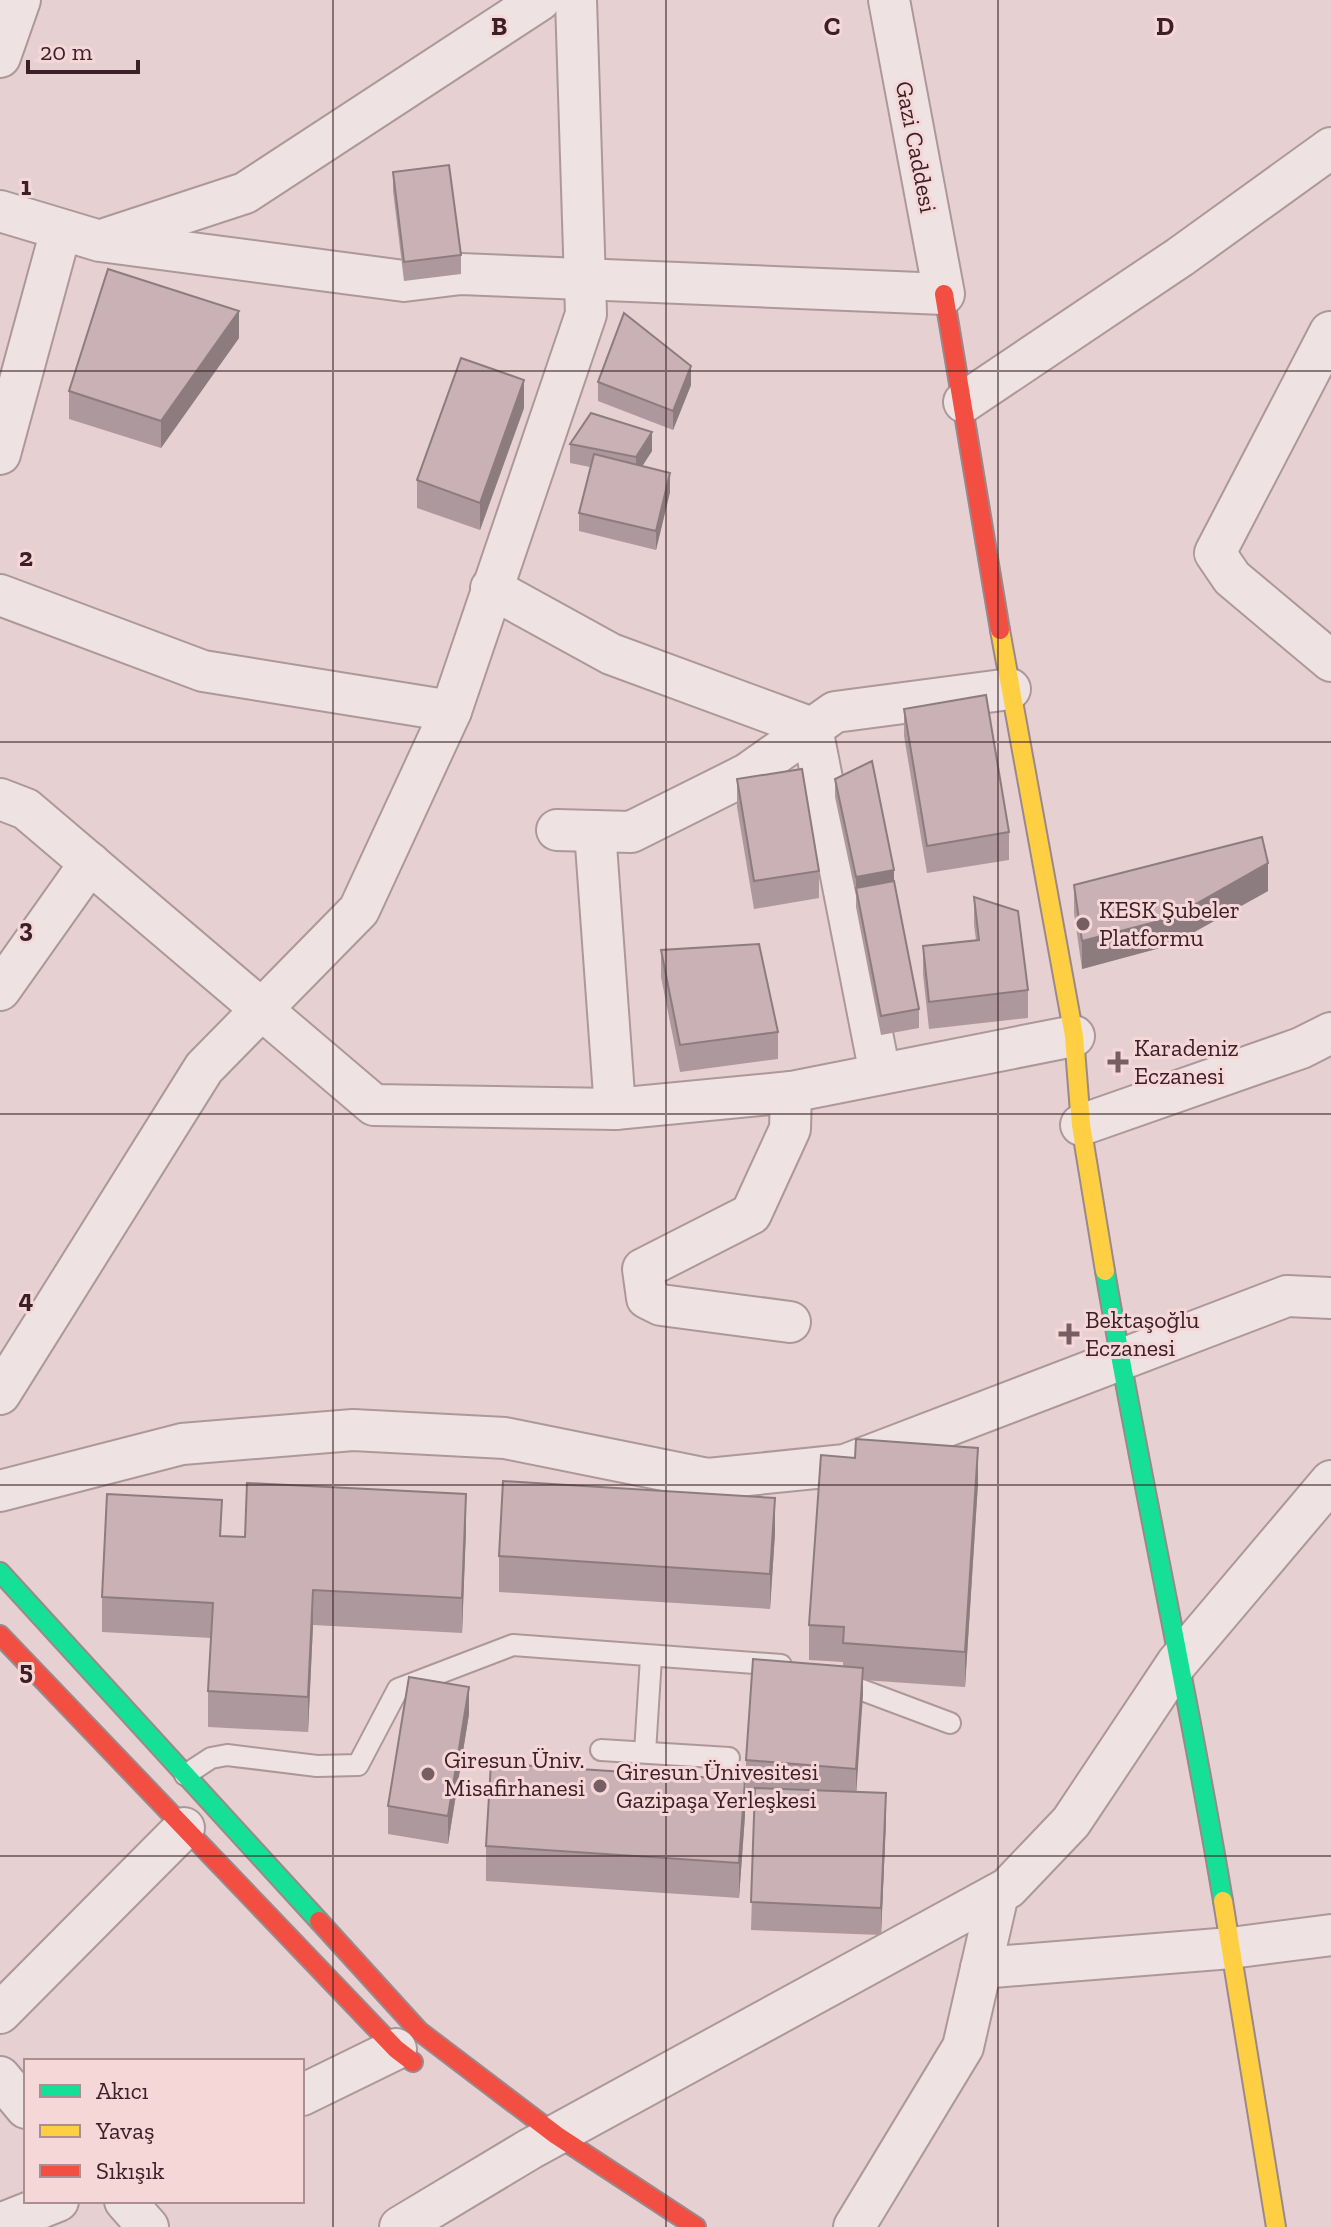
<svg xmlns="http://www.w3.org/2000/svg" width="1331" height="2227" viewBox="0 0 1331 2227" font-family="'Zilla Slab',serif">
<rect width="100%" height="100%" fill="#e6d0d1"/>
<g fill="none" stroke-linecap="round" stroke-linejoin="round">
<defs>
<g id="lane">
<path d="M838,1681L950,1723"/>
<path d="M601,1750L729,1758"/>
<path d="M645,1752L651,1658"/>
<path d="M185,1775L211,1758L227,1755L317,1766L358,1765L398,1689L513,1645L781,1665"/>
</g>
<g id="street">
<path d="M0,57L20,0"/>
<path d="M0,211L100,241L404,281L461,274L944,294L889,0"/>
<path d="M108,238L245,193L540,0"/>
<path d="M1330,332L1215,553L1232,578L1331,661"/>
<path d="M964,402L1180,257L1331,148"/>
<path d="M0,454L61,230"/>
<path d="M491,588L611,654L812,728L880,1074"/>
<path d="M0,595L203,671L451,711"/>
<path d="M0,799L26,809L374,1105L615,1109L791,1092L1074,1036"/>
<path d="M557,830L631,832L747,774L835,712L1010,689"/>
<path d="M595,831L615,1109"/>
<path d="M0,990L90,863"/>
<path d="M1081,1125L1301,1048L1331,1033"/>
<path d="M790,1322L661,1305L647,1298L643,1269L751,1214L790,1129L791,1092"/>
<path d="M0,1394L204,1068L359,910L451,711L586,314L576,0"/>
<path d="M0,1491L182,1444L353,1430L505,1438L708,1479L845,1465L1287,1296L1331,1298"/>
<path d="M981,1968L1231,1948L1331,1935"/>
<path d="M0,2013L184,1828"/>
<path d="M0,2077L26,2108"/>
<path d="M302,2095L396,2049"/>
<path d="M125,2201L148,2227"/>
<path d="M0,2224L58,2201"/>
<path d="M400,2227L530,2149L1008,1888L1071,1822L1177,1663L1331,1481"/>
<path d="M854,2227L963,2047L998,1894"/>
</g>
<g id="fast">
<path d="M1105,1271C1141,1482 1188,1690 1223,1901"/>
<path d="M0,1572L319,1921"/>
</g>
<g id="slow">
<path d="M1000,630L1074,1036L1081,1125L1105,1271"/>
<path d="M1223,1901L1276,2227"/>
</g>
<g id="jam">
<path d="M944,294L1000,630"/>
<path d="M0,1635L396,2049L413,2062"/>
<path d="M319,1921L419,2031L556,2135L696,2227"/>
</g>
</defs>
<use href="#lane" stroke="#ac989b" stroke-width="24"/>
<use href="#street" stroke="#ac989b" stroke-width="44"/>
<use href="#fast" stroke="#9b888b" stroke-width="22"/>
<use href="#slow" stroke="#9b888b" stroke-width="22"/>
<use href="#jam" stroke="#9b888b" stroke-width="22"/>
<use href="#lane" stroke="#eee2e2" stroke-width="20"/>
<use href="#street" stroke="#eee2e2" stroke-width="40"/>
<use href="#fast" stroke="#16e098" stroke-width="18"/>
<use href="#slow" stroke="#ffcf43" stroke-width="18"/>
<use href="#jam" stroke="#f24e42" stroke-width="18"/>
</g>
<g fill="#ad989d">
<path d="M393,172L461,255V274L404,281L393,191Z"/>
<path d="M239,338L161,448L69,419V391Z"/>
<path d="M598,382L691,385L673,430L598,401Z"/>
<path d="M524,408L480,530L417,508V480Z"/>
<path d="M570,444L652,451L642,466L670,492L656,550L579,531V513L590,467L570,463Z"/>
<path d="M904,709L1009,832V860L927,873L904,736Z"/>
<path d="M737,779L819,871V898L754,909L737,807Z"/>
<path d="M835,779L894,881L919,1009V1028L881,1035L856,907V896L835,797Z"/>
<path d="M1074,885L1268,891L1171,945L1082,969L1074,913Z"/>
<path d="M974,897L1028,990V1018L929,1029L923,974V946L976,940L974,925Z"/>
<path d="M661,950L778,1032V1059L680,1072L661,977Z"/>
<path d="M978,1483L965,1687L863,1680L856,1792L886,1821L881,1935L751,1930L755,1789L746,1788V1760L843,1666V1662L809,1660V1625Z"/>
<path d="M466,1529L462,1633L313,1625L308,1732L208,1727V1691L211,1638L102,1632V1597L222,1536L245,1537Z"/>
<path d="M775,1533L770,1609L499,1592V1556Z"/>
<path d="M469,1714L448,1844L388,1834V1806Z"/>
<path d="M745,1815L739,1898L486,1881V1846Z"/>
</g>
<g fill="#8d7c7f">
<path d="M239,311V338L161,448V421Z"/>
<path d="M691,366V385L673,430V411Z"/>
<path d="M524,380V408L480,530V503Z"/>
<path d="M652,432V451L636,476V457Z"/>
<path d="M670,473V492L656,550V531Z"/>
<path d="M1268,863V891L1171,945L1082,969V941Z"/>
<path d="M894,870V888H856V896V877Z"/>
<path d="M978,1448V1483L965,1687V1652Z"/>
<path d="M466,1494V1529L462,1633V1598Z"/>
<path d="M775,1498V1533L770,1609V1574Z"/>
<path d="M313,1590V1625L308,1732V1697Z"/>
<path d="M863,1668V1695L856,1796V1769Z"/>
<path d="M469,1687V1714L448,1844V1816Z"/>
<path d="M745,1780V1815L739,1898V1863Z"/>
<path d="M886,1793V1821L881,1935V1908Z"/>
</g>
<g fill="#c9b1b6" stroke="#8d7c7f" stroke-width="2">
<path d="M449,165L461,255L404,262L393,172Z"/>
<path d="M108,269L239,311L161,421L69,391Z"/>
<path d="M624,313L691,366L673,411L598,382Z"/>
<path d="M461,358L524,380L480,503L417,480Z"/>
<path d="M591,413L652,432L636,457L570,444Z"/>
<path d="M594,454L670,473L656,531L579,513Z"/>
<path d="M986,695L1009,832L927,846L904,709Z"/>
<path d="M872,761L894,870L856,877L835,779Z"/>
<path d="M802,769L819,871L754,881L737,779Z"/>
<path d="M1262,837L1268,863L1171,918L1082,941L1074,885Z"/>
<path d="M894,881L919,1009L881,1016L856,888Z"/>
<path d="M974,897L1018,911L1028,990L929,1002L923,946L979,940Z"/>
<path d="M759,944L778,1032L680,1045L661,950Z"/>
<path d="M856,1439L978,1448L965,1652L843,1643L844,1627L809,1625L821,1455L855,1458Z"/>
<path d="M503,1481L775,1498L770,1574L499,1556Z"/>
<path d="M247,1483L466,1494L462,1598L313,1590L308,1697L208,1691L213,1603L102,1597L107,1494L222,1500L220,1536L245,1537Z"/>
<path d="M753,1659L863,1668L856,1769L746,1760Z"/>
<path d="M409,1677L469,1687L448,1816L388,1806Z"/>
<path d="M491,1763L745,1780L739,1863L486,1846Z"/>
<path d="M755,1788L886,1793L881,1908L751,1902Z"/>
</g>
<path fill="none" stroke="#3b2027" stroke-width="2" stroke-opacity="0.55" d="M333,0V2227M666,0V2227M998,0V2227M0,371H1331M0,742H1331M0,1114H1331M0,1485H1331M0,1856H1331"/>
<g fill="#775e62" stroke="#f6d7d8" stroke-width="3">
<circle cx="1083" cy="924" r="8"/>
<path d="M1114 1050h8v8h8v8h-8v8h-8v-8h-8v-8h8z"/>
<path d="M1065 1322h8v8h8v8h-8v8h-8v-8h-8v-8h8z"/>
<circle cx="428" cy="1774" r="8"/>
<circle cx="600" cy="1786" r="8"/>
</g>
<g text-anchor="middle" stroke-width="6" stroke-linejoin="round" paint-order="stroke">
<g font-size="24" fill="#3b2027" stroke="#f6d7d8">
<text transform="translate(916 147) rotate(79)" y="8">Gazi Caddesi</text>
</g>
<g font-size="24" fill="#3b2027" stroke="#f6d7d8" text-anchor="start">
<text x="1099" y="918">KESK Şubeler<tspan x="1099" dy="28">Platformu</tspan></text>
<text x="1134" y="1056">Karadeniz<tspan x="1134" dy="28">Eczanesi</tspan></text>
<text x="1085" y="1328">Bektaşoğlu<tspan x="1085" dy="28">Eczanesi</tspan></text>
<text x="444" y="1768">Giresun Üniv.<tspan x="444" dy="28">Misafirhanesi</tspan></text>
<text x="616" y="1780">Giresun Ünivesitesi<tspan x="616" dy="28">Gazipaşa Yerleşkesi</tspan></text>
</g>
</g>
<g font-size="26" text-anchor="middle" font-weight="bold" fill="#3b2027" stroke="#f6d7d8" stroke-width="6" stroke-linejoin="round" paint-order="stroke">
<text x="499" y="35">B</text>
<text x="832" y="35">C</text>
<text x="1165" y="35">D</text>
<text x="26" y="195">1</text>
<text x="26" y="566">2</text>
<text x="26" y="937">3</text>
<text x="26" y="1308">4</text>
<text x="26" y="1679">5</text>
</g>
<rect x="24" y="2059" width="280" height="144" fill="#f6d7d8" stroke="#ab8e91" stroke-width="2"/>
<rect x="40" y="2085" width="40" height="12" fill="#16e098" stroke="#ab8e91" stroke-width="2"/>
<text x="96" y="2099" font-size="24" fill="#3b2027">Akıcı</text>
<rect x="40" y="2125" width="40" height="12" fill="#ffcf43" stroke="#ab8e91" stroke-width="2"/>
<text x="96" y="2139" font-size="24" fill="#3b2027">Yavaş</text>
<rect x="40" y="2165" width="40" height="12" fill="#f24e42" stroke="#ab8e91" stroke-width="2"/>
<text x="96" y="2179" font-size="24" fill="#3b2027">Sıkışık</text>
<path d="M28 60v12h110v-12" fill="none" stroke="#3b2027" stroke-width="4"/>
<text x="40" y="60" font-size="24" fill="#3b2027" stroke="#f6d7d8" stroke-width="6" paint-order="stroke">20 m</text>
</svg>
